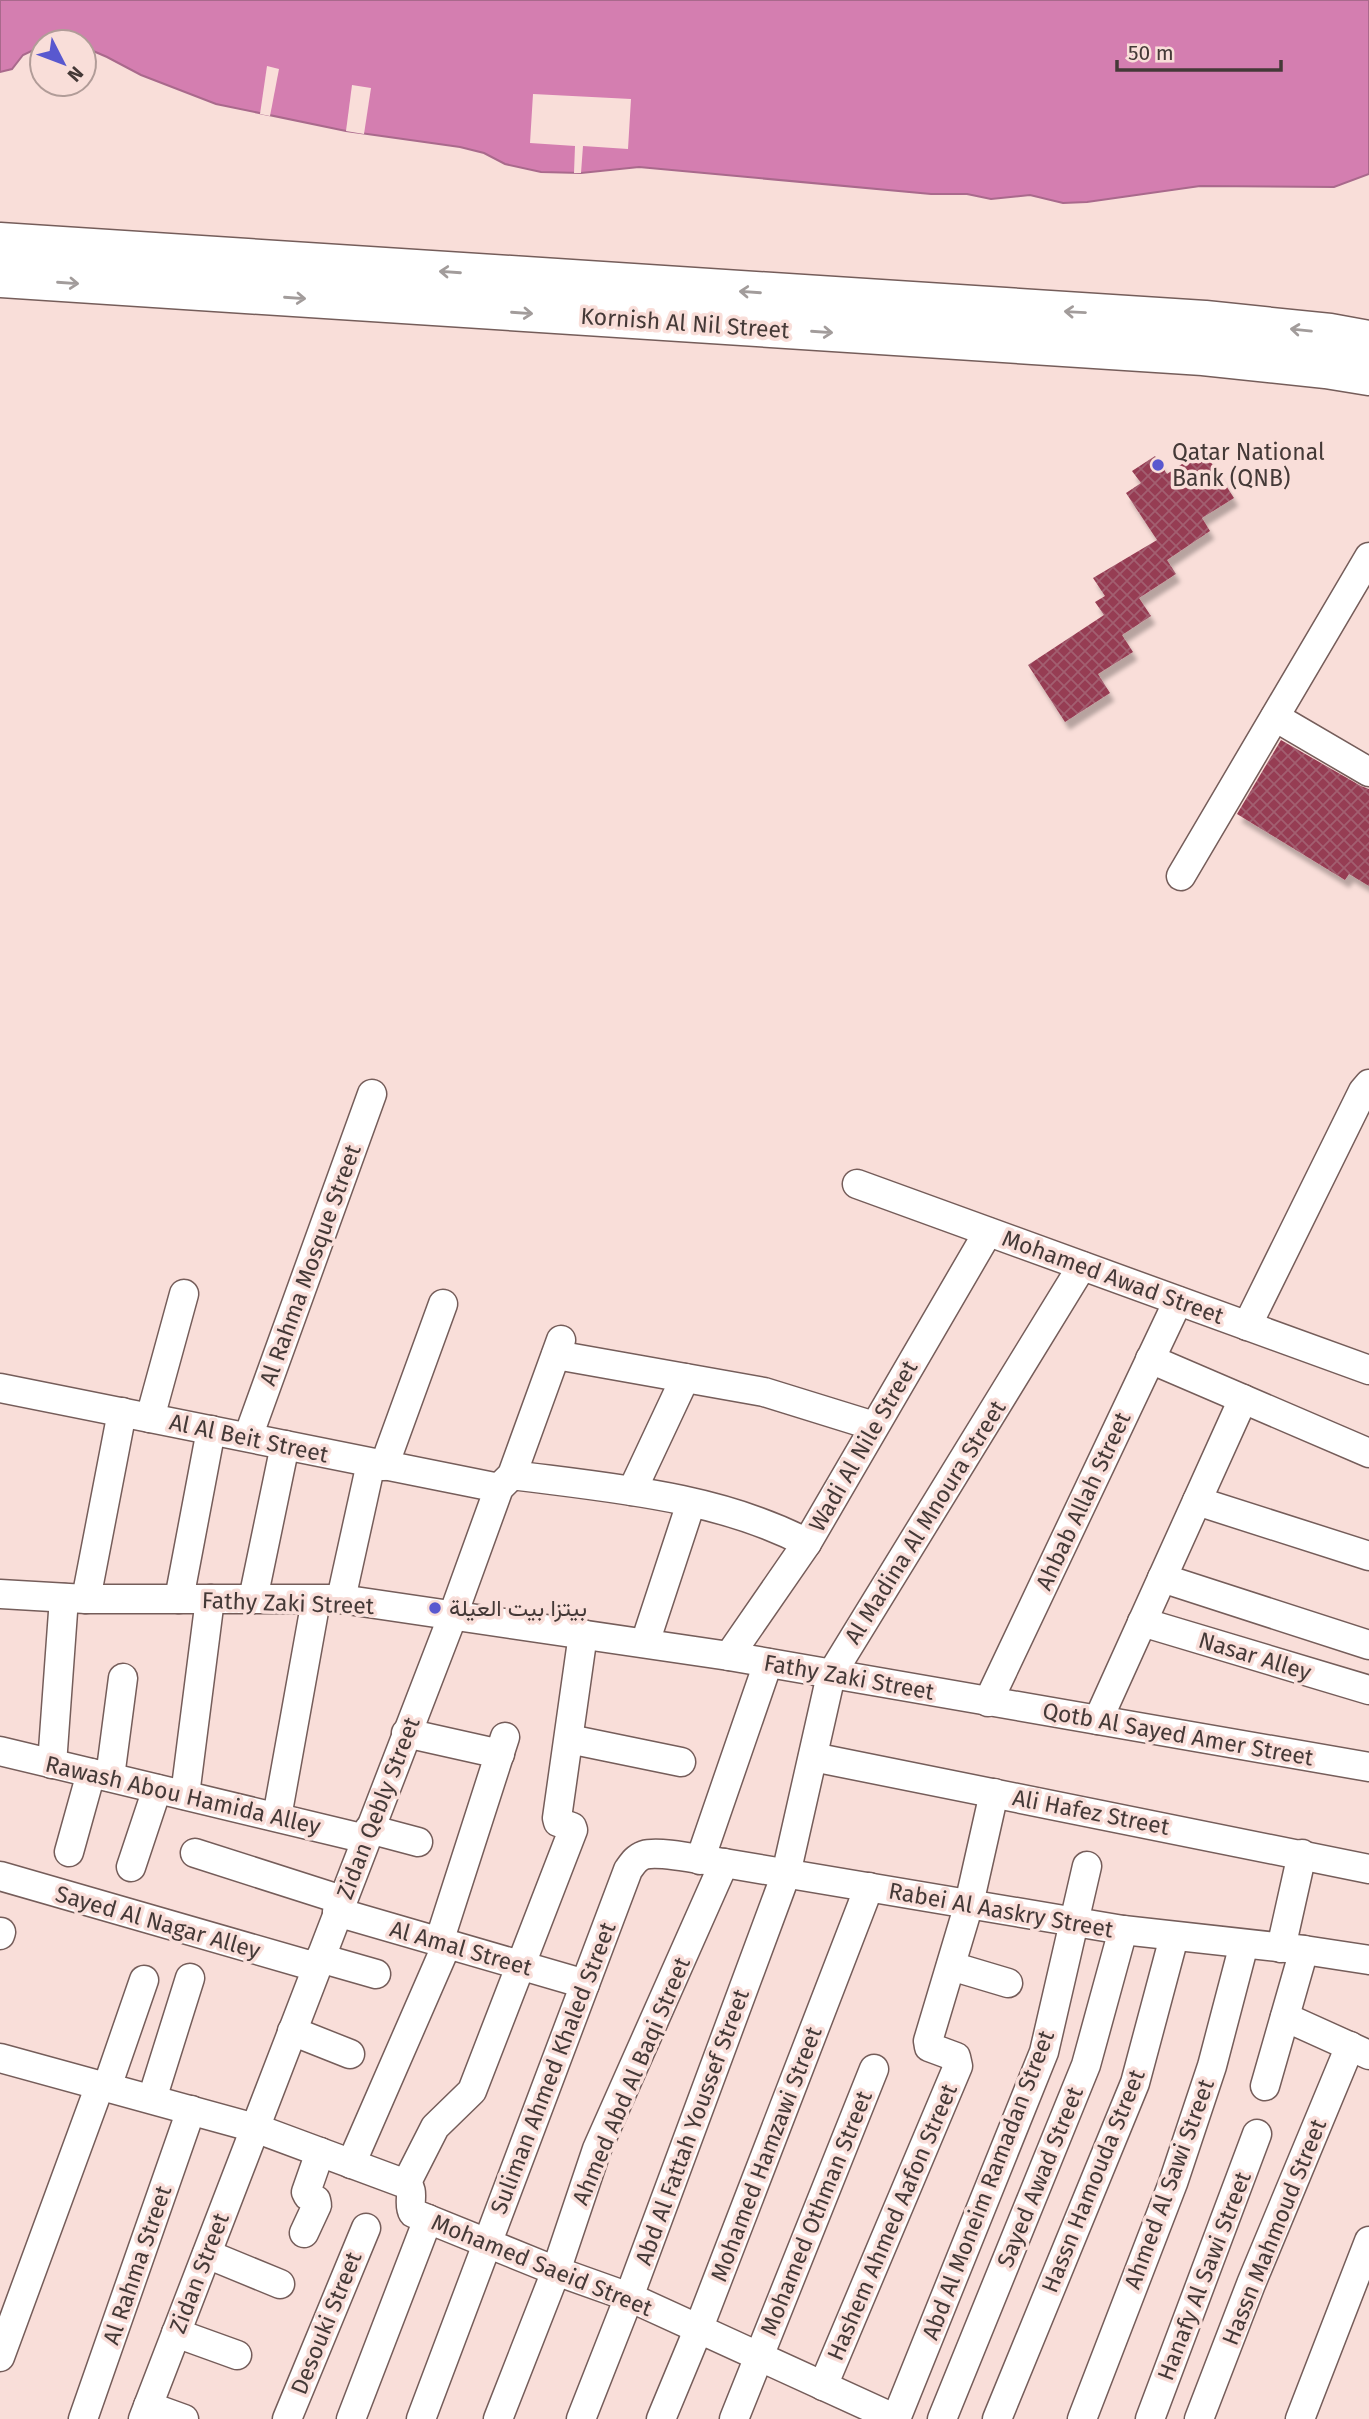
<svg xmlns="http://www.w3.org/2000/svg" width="1369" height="2419" viewBox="0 0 1369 2419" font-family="'Fira Sans',Vazirmatn,sans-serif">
<defs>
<pattern id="building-cross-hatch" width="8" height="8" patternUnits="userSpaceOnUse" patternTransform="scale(1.75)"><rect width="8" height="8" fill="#963c53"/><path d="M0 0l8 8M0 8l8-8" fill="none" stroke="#a25e6f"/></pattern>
<filter id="shadow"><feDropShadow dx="4.5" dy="8" stdDeviation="2" flood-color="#0004"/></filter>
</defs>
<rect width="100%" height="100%" fill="#f9ded9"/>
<path fill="#d47eb0" stroke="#a9698c" stroke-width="2" d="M0,0H1369V174L1334,187L1200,186L1087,202L1063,203L1030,195L991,199L967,194H931L639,167L581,173L541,172L505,164L484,153L460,147L346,131L216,104L141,75L107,57L84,47V42H42V46L23,55L12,69L0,72Z"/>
<g fill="#f9ded9">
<path d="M267,66L279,69L270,116L260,114Z"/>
<path d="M352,85L371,88L364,134L346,131Z"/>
<path d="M533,94L631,99L628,149L583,146L581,173H574L575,146L530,143Z"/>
</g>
<g fill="url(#building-cross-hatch)" filter="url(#shadow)">
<path d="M1203,450L1234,498L1202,518L1210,531L1167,560L1176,574L1139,598L1151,616L1122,635L1133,652L1098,674L1110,693L1065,722L1028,665L1104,615L1095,602L1105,596L1093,578L1157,540L1126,493L1141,483L1132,471L1155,456L1167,474Z"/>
<path d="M1281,740L1361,786L1369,789V886L1349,874L1345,880L1237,814Z"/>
</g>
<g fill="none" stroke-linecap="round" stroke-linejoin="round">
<defs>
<g id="minor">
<path d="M1275,717L1369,772"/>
<path d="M1181,876L1369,557"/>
<path d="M857,1184L1369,1370"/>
<path d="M1247,1326L1363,1091L1369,1084"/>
<path d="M556,1355L764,1392L874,1426"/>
<path d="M1150,1359L1369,1453"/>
<path d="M0,1388L499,1488"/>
<path d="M150,1418L184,1294"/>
<path d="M248,1437L372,1094"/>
<path d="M384,1466L443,1304"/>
<path d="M512,1475C611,1488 717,1496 807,1543"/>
<path d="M632,1491L685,1378"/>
<path d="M1197,1501L1369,1556"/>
<path d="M1162,1578L1369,1645"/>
<path d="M0,1594L86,1599H341L729,1656L1369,1767"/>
<path d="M86,1599L122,1412"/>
<path d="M179,1599L211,1430"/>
<path d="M253,1599L285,1445"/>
<path d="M341,1599L371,1463"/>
<path d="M1142,1622L1369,1690"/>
<path d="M645,1643L691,1503"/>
<path d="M729,1656L807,1543L988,1232"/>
<path d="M988,1702L1178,1301"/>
<path d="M1098,1720L1243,1399"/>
<path d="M406,1733L500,1754"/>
<path d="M569,1739L681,1762"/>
<path d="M0,1751L366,1839"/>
<path d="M813,1757L1369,1869"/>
<path d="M52,1764L64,1598"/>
<path d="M110,1777L123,1678"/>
<path d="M185,1795L210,1599"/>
<path d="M277,1817L316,1600"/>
<path d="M369,1829L418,1842"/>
<path d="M69,1852L91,1773"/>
<path d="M195,1853L342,1900"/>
<path d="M700,1860L768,1663"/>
<path d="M131,1867L157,1789"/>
<path d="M0,1876L316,1967"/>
<path d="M337,1912L585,1984"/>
<path d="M0,1935L1,1932"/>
<path d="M439,1942L505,1737"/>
<path d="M1281,1948L1302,1854"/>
<path d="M320,1958L376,1974"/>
<path d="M951,1966L1008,1983"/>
<path d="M1285,2017L1369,2055"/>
<path d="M292,2031L350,2054"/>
<path d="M0,2058L255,2128L406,2184C416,2191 407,2203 413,2213L556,2271L629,2297L896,2419"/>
<path d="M1265,2086L1304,1950"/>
<path d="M107,2087L144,1980"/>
<path d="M152,2099L190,1978"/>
<path d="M351,2164L447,1944"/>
<path d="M406,2184L435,2127L472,2091L573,1830L572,1827L558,1822L557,1818L583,1634"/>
<path d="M304,2233L317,2205L316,2200L308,2196L306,2192L320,2152"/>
<path d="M207,2254L280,2284"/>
<path d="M176,2333L237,2355"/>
<path d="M0,2357L100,2085"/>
<path d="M823,2386L958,2066L956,2057L929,2047L928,2041L969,1904L994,1793"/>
<path d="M148,2406L184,2419"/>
<path d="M83,2419L191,2110"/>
<path d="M143,2419L453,1615L499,1488L512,1475L561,1340"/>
<path d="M287,2419L366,2228"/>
<path d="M351,2419L428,2219"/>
<path d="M421,2419L628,1870C633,1863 636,1858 644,1855C660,1850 706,1861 724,1863L1123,1930L1304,1950L1369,1960"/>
<path d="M498,2419L556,2271L597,2149L724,1863"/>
<path d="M581,2419L629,2297L786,1874L831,1675L1082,1266"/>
<path d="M661,2419L698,2330L869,1887"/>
<path d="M734,2419L874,2069"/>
<path d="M896,2419L1044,2052L1087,1866"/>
<path d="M942,2419L1086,2065L1123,1930"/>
<path d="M997,2419L1135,2083L1174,1937"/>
<path d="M1082,2419L1173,2183L1212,2066L1244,1944"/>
<path d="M1150,2419L1257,2134"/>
<path d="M1199,2419L1251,2284L1350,2046"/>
<path d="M1300,2419L1369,2241"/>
</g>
<g id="highway">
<path d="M0,242L1205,320L1330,333L1369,340"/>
<path d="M0,278L1203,356L1326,369L1369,376"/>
</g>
</defs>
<use href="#minor" stroke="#755d5a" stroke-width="31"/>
<use href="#highway" stroke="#755d5a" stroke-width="41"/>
<use href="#minor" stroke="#fff" stroke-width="28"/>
<use href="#highway" stroke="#fff" stroke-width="38"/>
</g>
<defs><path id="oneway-shaft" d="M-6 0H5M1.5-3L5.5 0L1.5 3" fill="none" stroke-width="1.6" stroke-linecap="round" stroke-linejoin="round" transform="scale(1.75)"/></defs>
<g stroke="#a29c9b">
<use href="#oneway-shaft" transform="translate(450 272) rotate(-176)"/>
<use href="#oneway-shaft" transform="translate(68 283) rotate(4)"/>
<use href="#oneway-shaft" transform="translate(750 292) rotate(-176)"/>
<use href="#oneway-shaft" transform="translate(295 298) rotate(4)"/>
<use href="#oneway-shaft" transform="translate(1075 312) rotate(-177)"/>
<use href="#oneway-shaft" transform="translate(522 313) rotate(4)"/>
<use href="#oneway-shaft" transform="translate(1301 330) rotate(-174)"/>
<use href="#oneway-shaft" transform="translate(822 332) rotate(4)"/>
</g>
<g fill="#5958cf" stroke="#f9ded9" stroke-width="2.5">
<circle cx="1158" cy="465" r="7"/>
<circle cx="435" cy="1608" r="7"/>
</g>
<g text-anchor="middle" stroke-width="7" stroke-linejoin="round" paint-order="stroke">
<g font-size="23" fill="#443937" stroke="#f9ded9">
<text transform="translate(685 323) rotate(4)" y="8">Kornish Al Nil Street</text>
<text transform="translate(310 1265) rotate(-70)" y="8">Al Rahma Mosque Street</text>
<text transform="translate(1113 1277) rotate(20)" y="8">Mohamed Awad Street</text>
<text transform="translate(249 1438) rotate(12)" y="8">Al Al Beit Street</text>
<text transform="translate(863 1446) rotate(-60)" y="8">Wadi Al Nile Street</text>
<text transform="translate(1083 1501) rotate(-65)" y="8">Ahbab Allah Street</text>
<text transform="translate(925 1522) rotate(-58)" y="8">Al Madina Al Mnoura Street</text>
<text transform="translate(288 1603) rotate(2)" y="8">Fathy Zaki Street</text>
<text transform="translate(1255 1656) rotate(17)" y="8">Nasar Alley</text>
<text transform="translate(849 1677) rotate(10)" y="8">Fathy Zaki Street</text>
<text transform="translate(1178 1734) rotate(10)" y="8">Qotb Al Sayed Amer Street</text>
<text transform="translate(183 1795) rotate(13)" y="8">Rawash Abou Hamida Alley</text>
<text transform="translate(378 1808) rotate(-69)" y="8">Zidan Qebly Street</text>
<text transform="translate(1091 1812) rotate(11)" y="8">Ali Hafez Street</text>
<text transform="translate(1001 1910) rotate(10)" y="8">Rabei Al Aaskry Street</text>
<text transform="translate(158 1922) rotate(16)" y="8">Sayed Al Nagar Alley</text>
<text transform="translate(461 1948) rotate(16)" y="8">Al Amal Street</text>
<text transform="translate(553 2068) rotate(-69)" y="8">Suliman Ahmed Khaled Street</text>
<text transform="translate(631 2081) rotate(-67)" y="8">Ahmed Abd Al Baqi Street</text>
<text transform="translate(692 2127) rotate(-70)" y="8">Abd Al Fattah Youssef Street</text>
<text transform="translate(766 2154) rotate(-69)" y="8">Mohamed Hamzawi Street</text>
<text transform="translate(1040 2177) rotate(-68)" y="8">Sayed Awad Street</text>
<text transform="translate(1093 2181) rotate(-68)" y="8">Hassn Hamouda Street</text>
<text transform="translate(1169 2184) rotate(-70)" y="8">Ahmed Al Sawi Street</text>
<text transform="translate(988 2185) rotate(-69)" y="8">Abd Al Moneim Ramadan Street</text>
<text transform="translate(816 2213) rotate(-68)" y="8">Mohamed Othman Street</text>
<text transform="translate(892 2222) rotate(-67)" y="8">Hashem Ahmed Aafon Street</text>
<text transform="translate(1274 2232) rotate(-68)" y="8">Hassn Mahmoud Street</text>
<text transform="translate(137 2265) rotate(-71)" y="8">Al Rahma Street</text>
<text transform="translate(542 2265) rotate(22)" y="8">Mohamed Saeid Street</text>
<text transform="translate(199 2273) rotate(-69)" y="8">Zidan Street</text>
<text transform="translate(1204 2276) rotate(-69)" y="8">Hanafy Al Sawi Street</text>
<text transform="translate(326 2323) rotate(-68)" y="8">Desouki Street</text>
</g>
<g font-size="23" fill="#443937" stroke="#f9ded9" text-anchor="start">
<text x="1172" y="460">Qatar National<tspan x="1172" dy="26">Bank (QNB)</tspan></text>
<text x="449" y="1616">بيتزا بيت العيلة</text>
</g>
</g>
<g transform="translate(63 63) rotate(132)"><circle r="33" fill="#f9ded9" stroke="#b19c98" stroke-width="2"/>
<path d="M0-5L12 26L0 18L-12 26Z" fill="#5958cf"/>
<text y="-10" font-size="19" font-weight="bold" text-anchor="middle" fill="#443937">N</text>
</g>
<path d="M1117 60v10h164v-10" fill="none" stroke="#443937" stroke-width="3.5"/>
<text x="1128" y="60" font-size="21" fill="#443937" stroke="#f9ded9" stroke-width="5" paint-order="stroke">50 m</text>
</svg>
